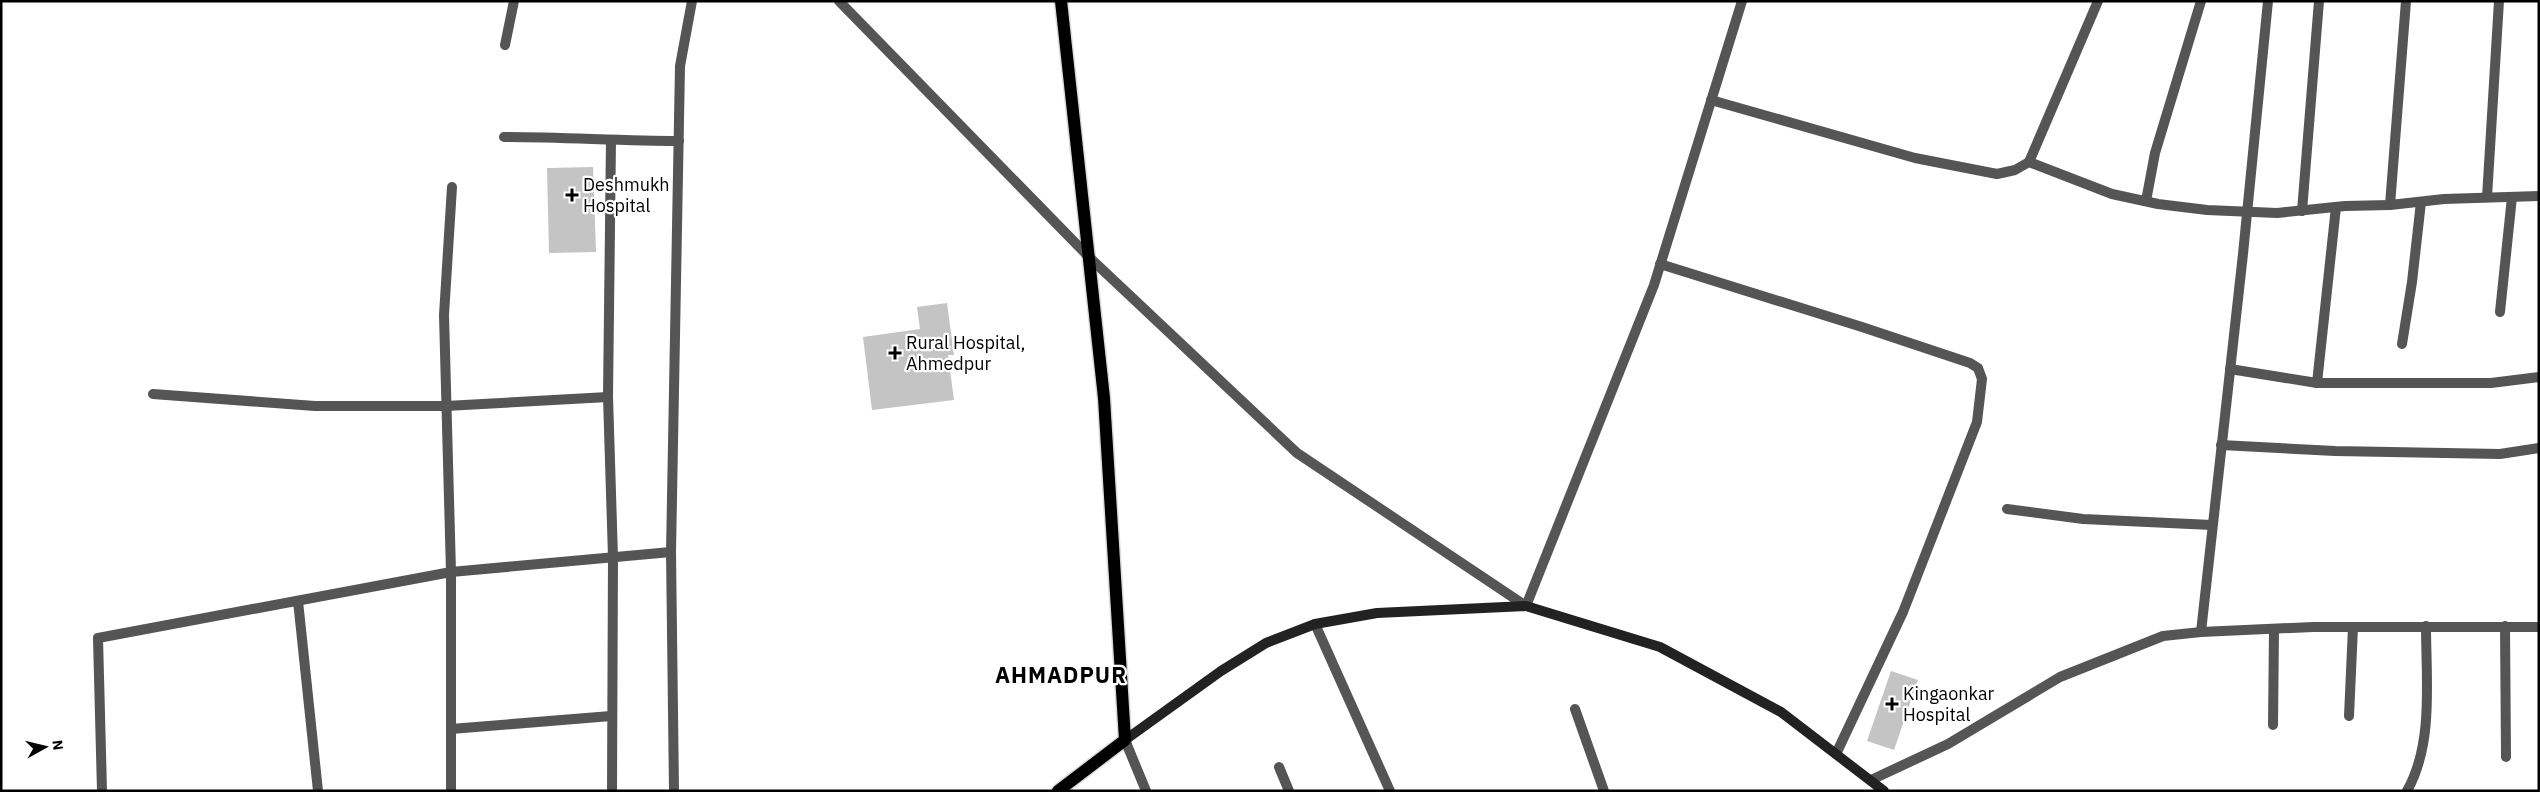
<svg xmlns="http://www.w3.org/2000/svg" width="2540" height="792" viewBox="0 0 2540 792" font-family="'IBM Plex Sans',sans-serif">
<rect width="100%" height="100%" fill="#fff"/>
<g fill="#c4c4c4">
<path d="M593,167L596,252L549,253L547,168Z"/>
<path d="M947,303L954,355H948L954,400L872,410L863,337L920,329L917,307Z"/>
<path d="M1891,671L1918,680L1894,750L1867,741Z"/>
</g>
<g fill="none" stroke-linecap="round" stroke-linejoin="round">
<defs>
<path id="primary" d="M1058,791L1125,740L1104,398L1061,1"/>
</defs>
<use href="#primary" stroke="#dbdbdb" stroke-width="15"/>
<g stroke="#555" stroke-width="10">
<path d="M839,1L1089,257L1297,453L1526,606L1654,285L1742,1"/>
<path d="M2406,1L2390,205L2444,199L2539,196"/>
<path d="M505,45L514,1"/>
<path d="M1711,100L1915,158L1997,174L2015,170L2029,162L2112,194L2158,204L2207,210L2277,213L2345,206L2390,205"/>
<path d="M504,137C563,137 621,141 679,141"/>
<path d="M611,140L608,397L613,557L612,791"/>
<path d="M2029,162L2098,1"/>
<path d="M2487,197L2499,1"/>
<path d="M2146,201L2155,153L2201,1"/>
<path d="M2302,211L2319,1"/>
<path d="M1660,264L1862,327L1970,363L1978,368L1982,379L1977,422L1903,612L1836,754"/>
<path d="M2500,312L2512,197"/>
<path d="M2402,344L2412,282L2421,202"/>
<path d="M2230,369L2317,383H2491L2539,377"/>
<path d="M2317,383L2336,207"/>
<path d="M153,394L315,406H446L608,397"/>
<path d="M2221,445L2335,451L2500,454L2539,448"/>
<path d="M2007,509L2083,519L2212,525"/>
<path d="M671,552L680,66L692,1"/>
<path d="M298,601L318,791"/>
<path d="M1315,624L1390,791"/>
<path d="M2505,626L2506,757"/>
<path d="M2201,632L2243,254L2268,1"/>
<path d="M1575,709L1604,791"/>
<path d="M2349,716L2353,627"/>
<path d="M2273,725L2274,629"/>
<path d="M451,729L611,716"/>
<path d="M1125,740L1146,791"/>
<path d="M1279,767L1289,791"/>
<path d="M1871,780L1948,744L2060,677L2163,636L2201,632L2313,627H2539"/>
<path d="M102,791L98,638L451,572L671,552L674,791"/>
<path d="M451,791V572L444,315L452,187"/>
<path d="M2407,791C2434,743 2426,679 2426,626"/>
</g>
<path stroke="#222" stroke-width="10" d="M1125,740L1221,671L1266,643L1315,624L1377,613L1526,606L1660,647L1781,712L1884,791"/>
<use href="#primary" stroke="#000" stroke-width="12"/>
</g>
<g fill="#000" stroke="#fff" stroke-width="2">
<path d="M569.5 187.5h5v5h5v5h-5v5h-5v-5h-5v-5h5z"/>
<path d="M892.5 345.5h5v5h5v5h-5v5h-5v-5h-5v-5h5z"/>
<path d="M1889.5 696.5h5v5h5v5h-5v5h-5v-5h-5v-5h5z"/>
</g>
<g text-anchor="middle" stroke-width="4.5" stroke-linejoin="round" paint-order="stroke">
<g font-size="18" fill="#000" stroke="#fff" text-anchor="start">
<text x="583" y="191">Deshmukh<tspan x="583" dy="21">Hospital</tspan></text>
<text x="906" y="349">Rural Hospital,<tspan x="906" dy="21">Ahmedpur</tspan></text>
<text x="1903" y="700">Kingaonkar<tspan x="1903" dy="21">Hospital</tspan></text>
</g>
<g font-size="22" font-weight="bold" letter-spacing="1" fill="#000" stroke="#fff">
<text x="1061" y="683">AHMADPUR</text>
</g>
</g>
<rect width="2540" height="792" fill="none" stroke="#000000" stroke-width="5"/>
<g transform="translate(45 747) rotate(82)" stroke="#ffffff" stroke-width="4" paint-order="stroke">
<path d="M0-4L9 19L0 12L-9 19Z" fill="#000000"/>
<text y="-8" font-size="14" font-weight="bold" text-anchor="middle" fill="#000000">N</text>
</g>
</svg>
